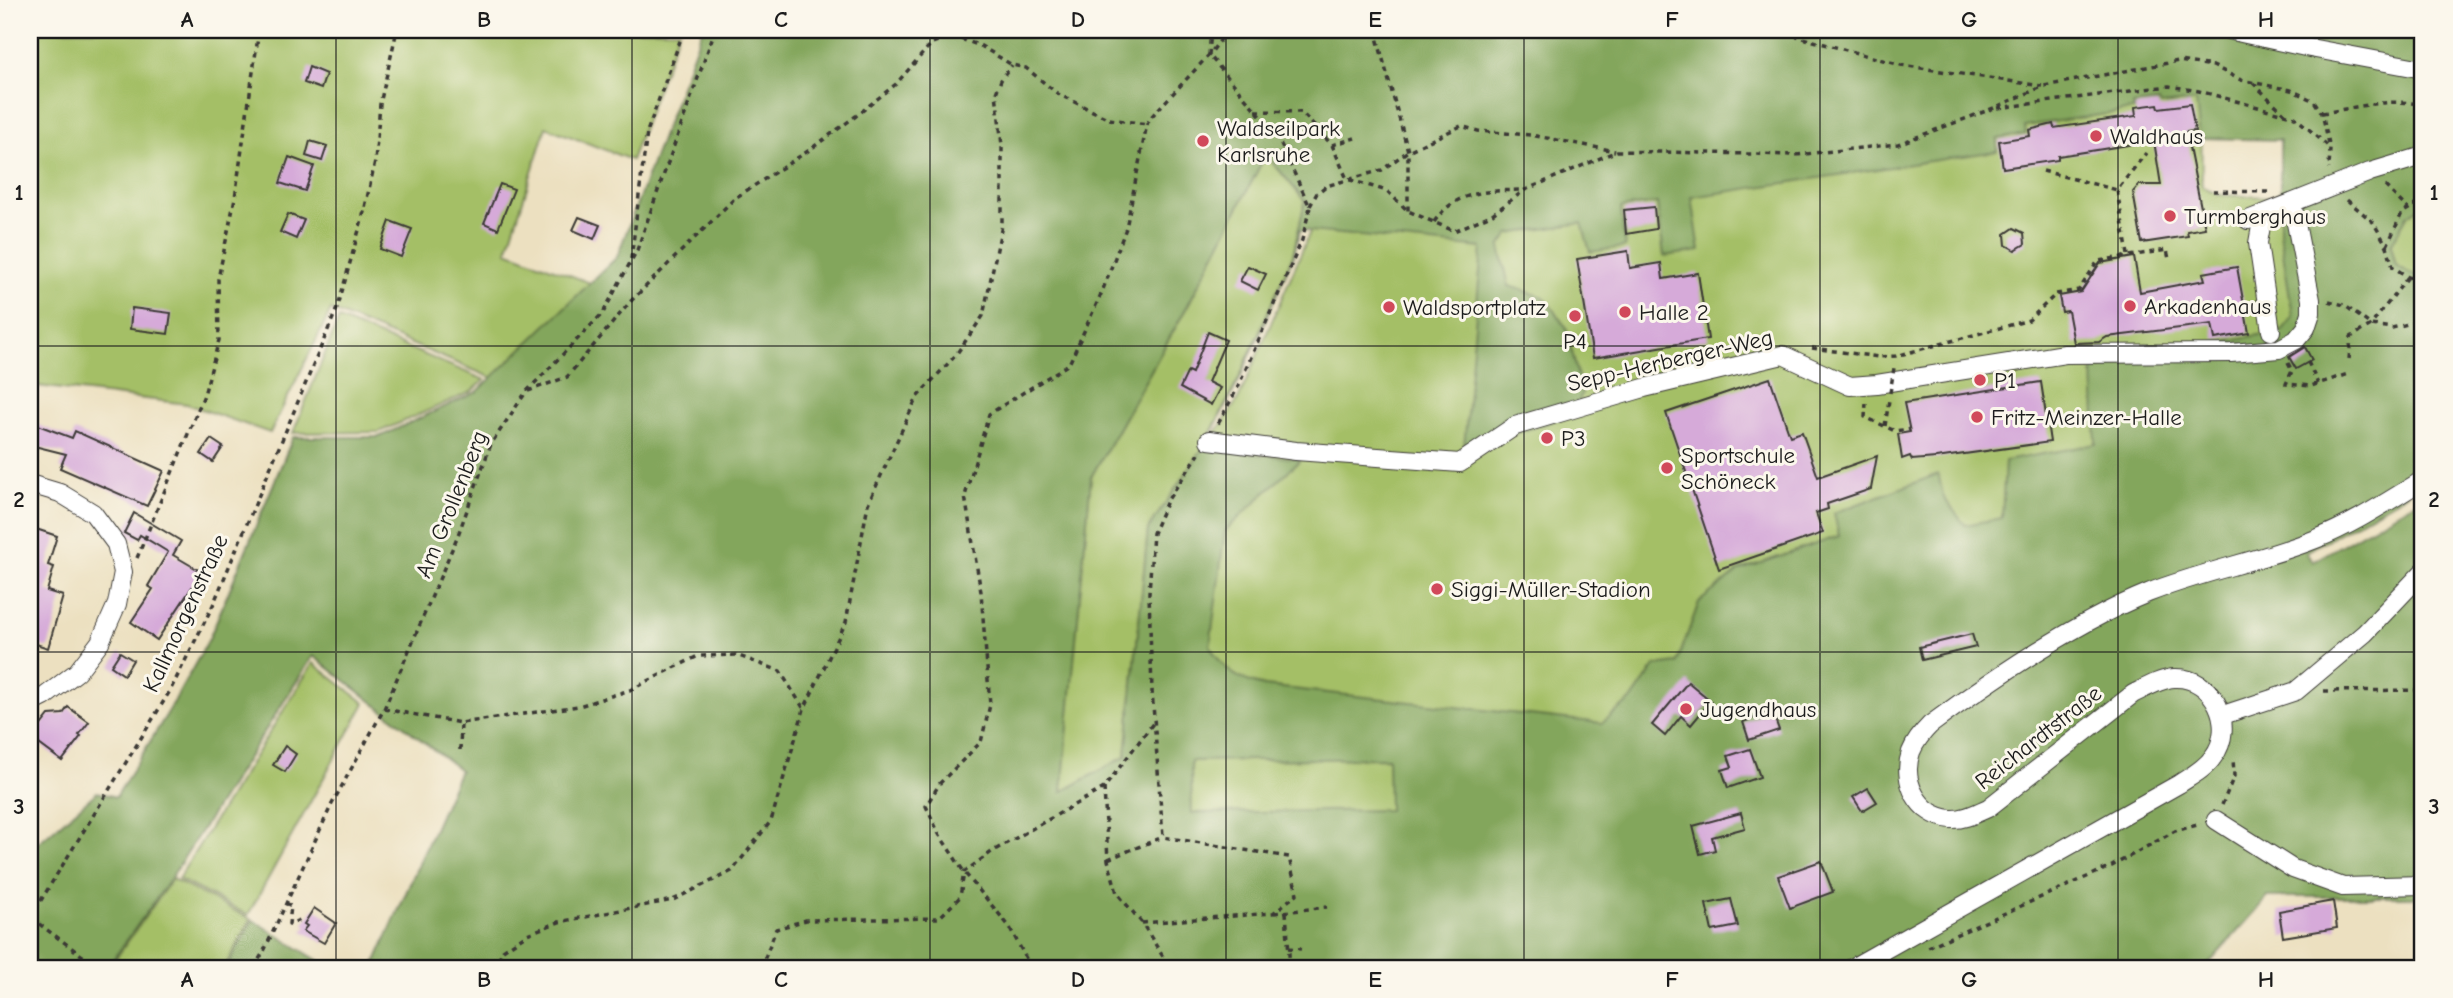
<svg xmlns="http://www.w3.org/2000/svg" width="2453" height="998" viewBox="0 0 2453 998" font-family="'Comic Neue',sans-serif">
<rect width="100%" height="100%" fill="#fbf7ec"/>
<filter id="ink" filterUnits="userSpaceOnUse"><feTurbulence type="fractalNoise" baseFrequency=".0143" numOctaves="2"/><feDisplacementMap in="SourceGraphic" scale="14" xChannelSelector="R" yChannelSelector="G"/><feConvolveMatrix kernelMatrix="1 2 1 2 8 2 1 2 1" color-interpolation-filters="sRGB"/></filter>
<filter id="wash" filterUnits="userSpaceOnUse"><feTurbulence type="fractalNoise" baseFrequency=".00686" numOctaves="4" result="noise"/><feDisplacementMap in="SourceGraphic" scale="28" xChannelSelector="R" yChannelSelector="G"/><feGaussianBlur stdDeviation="1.57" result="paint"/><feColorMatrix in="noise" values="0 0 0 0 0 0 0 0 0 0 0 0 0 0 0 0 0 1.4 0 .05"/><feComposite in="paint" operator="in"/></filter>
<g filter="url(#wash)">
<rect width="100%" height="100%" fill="#ece0c0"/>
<g fill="#a4bf66" stroke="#606e41" stroke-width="2">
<path d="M30,30H679L631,160L546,127L507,251L596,285L497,380L331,310L270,433L187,404L30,385Z"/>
<path d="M2201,95L2202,186L2218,195L2271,197L2294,187L2311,330L2129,371L2092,374L2101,386L2152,537L1295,848L1173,832L1177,490L1239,398L1315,220L1922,132Z"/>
<path d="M1266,154L1305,201L1293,255L1238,381L1203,448L1148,529L1126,756L1061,792L1091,477L1188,305Z"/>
<path d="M2423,205V278L2409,273L2396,265L2391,245L2407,216Z"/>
<path d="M339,319L485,380L471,392L379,432L293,433Z"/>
<path d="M313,663L365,703L248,915L178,879Z"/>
<path d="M172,879L251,919L224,968H109Z"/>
</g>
<g fill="#83a65b" stroke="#50613c" stroke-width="2" fill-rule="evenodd">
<path d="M702,30H2423V205L2407,216L2391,245L2396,265L2409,273L2423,278V428C2410,449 2409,470 2407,494L2306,552L2312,562L2423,498V897H2268L2205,968H373L460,770L313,656L171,878L107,968H30V850L97,792L116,797L170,709L209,639L293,437H379L477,392L617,257ZM2196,101L2200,138L2280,140V234L2293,316L2282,331L2212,343L2169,347L2093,369L2096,444L2005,461L2002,518L1965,525L1944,498L1938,474L1834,513L1839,536L1738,571L1699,602L1677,663L1655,666L1632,699L1602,723L1265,686C1237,680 1224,671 1210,646L1225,531L1301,459L1203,448L1239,381L1294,255L1300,230L1482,248L1464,447H1475L1574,414L1582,393L1566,327L1544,297L1509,286L1500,247L1509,234L1582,223L1590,252L1625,247L1621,208L1657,203L1664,256L1700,251L1692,197L1997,151V139L2026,134L2025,126L2134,110L2133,105L2159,102L2161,105ZM1266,154L1305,201L1293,255L1238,381L1203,448L1148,529L1126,756L1062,792L1091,477L1188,305ZM1388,758L1389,810L1192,813L1191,761Z"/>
<path d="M253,920L330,968H226Z"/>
</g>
<g id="blocks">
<g fill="#d6aad9">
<path d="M309,67L326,74L321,89L304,83Z"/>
<path d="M2158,104L2159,108L2190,104L2195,131L2186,132L2205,228L2187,231L2188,236L2142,243L2133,192L2139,185H2161L2154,141L2058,156V160L2003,168L1999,141L2030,136L2029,130L2053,124L2054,128L2136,116L2135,107Z"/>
<path d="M310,141L327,146L322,161L306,156Z"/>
<path d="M289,157L314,166L305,191L280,183Z"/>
<path d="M500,184L514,189L498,229L484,223Z"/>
<path d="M1654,207L1656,229L1626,234L1624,210Z"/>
<path d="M288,214L304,220L296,239L280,232Z"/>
<path d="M579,217L600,225L594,239L573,230Z"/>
<path d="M390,221L412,229L401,257L380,249Z"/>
<path d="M2014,228L2024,233L2025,244L2015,250L2006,245L2005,234Z"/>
<path d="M1628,251L1630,268L1661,263L1663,279L1698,273L1708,339L1593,358L1577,259Z"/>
<path d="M2134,257L2140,292L2205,280L2203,273L2237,267L2249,333L2215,339L2212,324L2107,337L2099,342L2074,343L2068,311L2062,312L2059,296L2081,292L2100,263Z"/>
<path d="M1248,266L1266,274L1258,290L1240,281Z"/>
<path d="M132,308L171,313L168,334L130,329Z"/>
<path d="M1208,332L1226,340L1208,382L1220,388L1211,405L1180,388L1188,371L1192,373Z"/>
<path d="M2305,347L2312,360L2296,369L2289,357Z"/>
<path d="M1770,378L1790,436L1802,432L1818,477L1877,456L1871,489L1827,504L1828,509L1816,513L1823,533L1719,569L1666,413Z"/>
<path d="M2041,382L2050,442L1936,458L1912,460L1910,456L1902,459L1898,434L1910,432L1904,403Z"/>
<path d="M30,422L72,438L75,431L164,471L147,506L60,468L66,454L30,445Z"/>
<path d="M211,439L223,447L213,462L201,454Z"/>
<path d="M134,513L181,541L173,555L202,572L157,640L131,622L153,589L148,586L168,552L140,535L137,540L124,533Z"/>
<path d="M30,527L57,536L48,565L54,567L47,591L63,596L48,648L30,642Z"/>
<path d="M1972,634L1976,647L1922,660L1919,647Z"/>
<path d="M120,652L133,660L124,675L111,666Z"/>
<path d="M1688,682L1711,701L1691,725L1681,716L1665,736L1652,725Z"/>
<path d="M68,707L89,722L79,735L81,736L62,761L31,738L49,715L63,714Z"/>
<path d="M1772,711L1779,730L1749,740L1743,722Z"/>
<path d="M285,746L296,754L285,772L273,765Z"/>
<path d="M1750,749L1760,777L1728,788L1722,770L1732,767L1728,756Z"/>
<path d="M1868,788L1877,802L1862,811L1853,797Z"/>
<path d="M1741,813L1745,828L1712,837L1715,850L1700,854L1693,826Z"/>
<path d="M1821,861L1833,892L1790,908L1778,876Z"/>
<path d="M1731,899L1738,926L1712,931L1706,904Z"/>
<path d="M2333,901L2337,928L2283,937L2279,911Z"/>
<path d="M314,908L336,923L324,943L303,931L307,926L304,924Z"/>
</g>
</g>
</g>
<g filter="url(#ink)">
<use href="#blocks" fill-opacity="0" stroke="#3b3935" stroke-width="2"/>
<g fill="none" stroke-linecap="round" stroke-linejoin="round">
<defs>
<g id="minor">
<path d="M2228,30L2310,48L2423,69"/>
<path d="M2263,215L2258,243L2271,331"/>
<path d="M2248,220L2370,172L2423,156"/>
<path d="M1209,440L1296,451L1460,463L1515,426L1644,388L1783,355L1850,386L1877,384L2065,354L2231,353L2279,349L2296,340L2306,328L2311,313V300L2292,203"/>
<path d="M30,484L60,493L93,513L116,544L123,572L117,604L100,642L77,672L44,697L30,704"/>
<path d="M2223,715L2296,691L2365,633L2423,572"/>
<path d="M2216,820L2293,869L2343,887L2423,885"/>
<path d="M1852,968L2179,784C2191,776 2205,769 2213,757C2237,726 2214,676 2174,678C2160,679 2145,688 2133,694L1988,808C1976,813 1964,820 1951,819C1918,816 1901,781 1911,752C1915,742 1922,733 1930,725C1995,677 2074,623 2148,593C2203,571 2261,561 2316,539C2354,524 2388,501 2423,480"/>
</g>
</defs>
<use href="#minor" stroke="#3b3935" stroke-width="20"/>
<g stroke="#3b3935" stroke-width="3.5" stroke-dasharray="5 5" stroke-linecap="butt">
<path d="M1211,30L1209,55L1276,134L1310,207L1302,240L1238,387L1218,424"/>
<path d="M1375,30L1408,151V211"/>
<path d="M1785,30L1799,37L1901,65L2042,86"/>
<path d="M2253,83L2285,114"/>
<path d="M1998,108L2169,86L2199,91L2295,117L2328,146"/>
<path d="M1256,111L1301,112L1332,145L1347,179L1387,191L1408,211L1454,231L1491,215L1525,190L1617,151L1796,155L1898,144L1994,108L2044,86L2179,61L2213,66L2241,80L2291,90L2314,101L2322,113L2330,148L2329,169"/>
<path d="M2322,113C2356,108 2390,97 2423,105"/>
<path d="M1332,145L1355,138"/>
<path d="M2043,171L2117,190"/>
<path d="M2385,186L2408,209"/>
<path d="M2213,191L2270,192"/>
<path d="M2347,200L2373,222L2387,246L2393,267L2408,277L2423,280"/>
<path d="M1310,206L1317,193L1326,186L1382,170L1408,151L1461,126L1478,131L1531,135L1615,151"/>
<path d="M1434,222C1456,190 1488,191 1523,190"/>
<path d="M2387,246L2402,213L2423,200"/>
<path d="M2128,255L2117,190L2146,153"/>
<path d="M631,259L647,132L684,30"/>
<path d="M2329,301L2344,305L2371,325L2392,328L2423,320"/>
<path d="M1812,348L1879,357L1896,356L2029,320L2056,294L2079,290L2098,261L2167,250L2169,259"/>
<path d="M2349,359L2351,337L2371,325L2408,277"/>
<path d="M2308,362L2318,384"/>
<path d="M2288,363L2292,371L2286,384L2311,386L2348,374"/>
<path d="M528,391L567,377L631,301L735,198L808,151L856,116L896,84L932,43L952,36L981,46L1012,65L1026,68L1058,94L1109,119L1147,124"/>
<path d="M1866,403L1865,417L1895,431L1909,429"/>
<path d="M1885,426L1889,400"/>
<path d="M137,558L204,395L219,340L218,279L235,198L259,30"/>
<path d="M2324,691L2423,690"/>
<path d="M384,709L461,723L579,706L630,690L698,656L736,655L780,671L804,709"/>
<path d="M460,750L461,723"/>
<path d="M1104,788L1108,860L1117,893L1142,923L1170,968"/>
<path d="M2222,805L2234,776L2233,758"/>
<path d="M1108,859L1163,837"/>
<path d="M286,903L291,906L289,924L300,920"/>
<path d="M1286,912L1290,968"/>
<path d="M1274,913L1327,907"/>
<path d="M30,918L170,691L213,605L338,306L364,212L375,162L380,104L397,30"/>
<path d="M31,918L99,968"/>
<path d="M1142,923L1273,913L1297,894L1289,857L1163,837L1152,691L1149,593L1153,533L1167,501L1199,454"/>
<path d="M1928,947L2112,866L2175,831L2201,824"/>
<path d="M1288,948L1301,949"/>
<path d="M120,968H121"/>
<path d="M254,968L265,949L332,804L384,709L458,535L491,444L526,392L603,313L637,250L715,30"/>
<path d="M494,968L503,950L527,934L559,922L673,900L732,871L771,821L804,709L846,622L868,504L917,397L955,356L983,316L1002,225V145L996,93L1001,80L1012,65"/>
<path d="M761,968L776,929L806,920L939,918L960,897L964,872L993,851L1104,788L1154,722"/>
<path d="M1031,968L1009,926L964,872L939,834L926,806L940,783L981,742L990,705L981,592L965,496L989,414L1069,364L1102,292L1126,228L1147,124L1151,117L1209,55L1228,30"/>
</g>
<use href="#minor" stroke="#fff" stroke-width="18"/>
<path stroke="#3b3935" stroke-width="3.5" stroke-dasharray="5 5" stroke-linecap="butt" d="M1890,393L1894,368"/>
</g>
</g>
<path fill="none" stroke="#1c1c1c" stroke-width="2" stroke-opacity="0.55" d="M336,30V968M632,30V968M930,30V968M1226,30V968M1524,30V968M1820,30V968M2118,30V968M30,346H2423M30,652H2423"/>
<g fill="#d1495b" stroke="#fbf7ec" stroke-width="2.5">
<circle cx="2096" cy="136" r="7"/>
<circle cx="1203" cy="141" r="7"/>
<circle cx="2170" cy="216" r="7"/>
<circle cx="2130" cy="306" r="7"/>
<circle cx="1389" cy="307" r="7"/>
<circle cx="1625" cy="312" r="7"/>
<circle cx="1575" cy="316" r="7"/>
<circle cx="1980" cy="380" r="7"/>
<circle cx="1977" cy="417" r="7"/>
<circle cx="1547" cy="438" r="7"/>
<circle cx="1667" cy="468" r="7"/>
<circle cx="1437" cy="589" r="7"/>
<circle cx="1686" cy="709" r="7"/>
</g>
<g text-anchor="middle" stroke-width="6" stroke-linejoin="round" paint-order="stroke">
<g font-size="23" fill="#1c1c1c" stroke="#fbf7ec" text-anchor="start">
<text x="1217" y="136">Waldseilpark<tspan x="1217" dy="26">Karlsruhe</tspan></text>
<text x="2110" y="144">Waldhaus</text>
<text x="2184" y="224">Turmberghaus</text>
<text x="2144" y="314">Arkadenhaus</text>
<text x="1403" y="315">Waldsportplatz</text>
<text x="1639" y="320">Halle 2</text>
<text x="1575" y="349" text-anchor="middle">P4</text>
<text x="1994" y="388">P1</text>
<text x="1991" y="425">Fritz-Meinzer-Halle</text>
<text x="1561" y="446">P3</text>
<text x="1681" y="463">Sportschule<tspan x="1681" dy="26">Schöneck</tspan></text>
<text x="1451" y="597">Siggi-Müller-Stadion</text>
<text x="1700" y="717">Jugendhaus</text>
</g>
<g font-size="23" fill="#1c1c1c" stroke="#fbf7ec">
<text transform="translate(1670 360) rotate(-13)" y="8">Sepp-Herberger-Weg</text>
<text transform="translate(451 504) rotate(-68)" y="8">Am Grollenberg</text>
<text transform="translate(185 613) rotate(-65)" y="8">Kallmorgenstraße</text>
<text transform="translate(2038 737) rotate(-38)" y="8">Reichardtstraße</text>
</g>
</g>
<rect width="2453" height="998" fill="none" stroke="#fbf7ec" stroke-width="77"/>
<rect x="38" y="38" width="2376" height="922" fill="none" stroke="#1c1c1c" stroke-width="2.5"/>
<g font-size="23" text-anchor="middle" font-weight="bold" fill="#1c1c1c">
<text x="187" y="27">A</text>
<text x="484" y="27">B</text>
<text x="781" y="27">C</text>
<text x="1078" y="27">D</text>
<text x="1375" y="27">E</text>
<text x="1672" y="27">F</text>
<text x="1969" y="27">G</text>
<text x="2266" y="27">H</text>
<text x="19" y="200">1</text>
<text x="2434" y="200">1</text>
<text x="19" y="507">2</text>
<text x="2434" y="507">2</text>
<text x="19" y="814">3</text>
<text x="2434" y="814">3</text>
<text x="187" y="987">A</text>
<text x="484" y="987">B</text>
<text x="781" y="987">C</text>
<text x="1078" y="987">D</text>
<text x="1375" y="987">E</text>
<text x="1672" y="987">F</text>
<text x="1969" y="987">G</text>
<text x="2266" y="987">H</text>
</g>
</svg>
